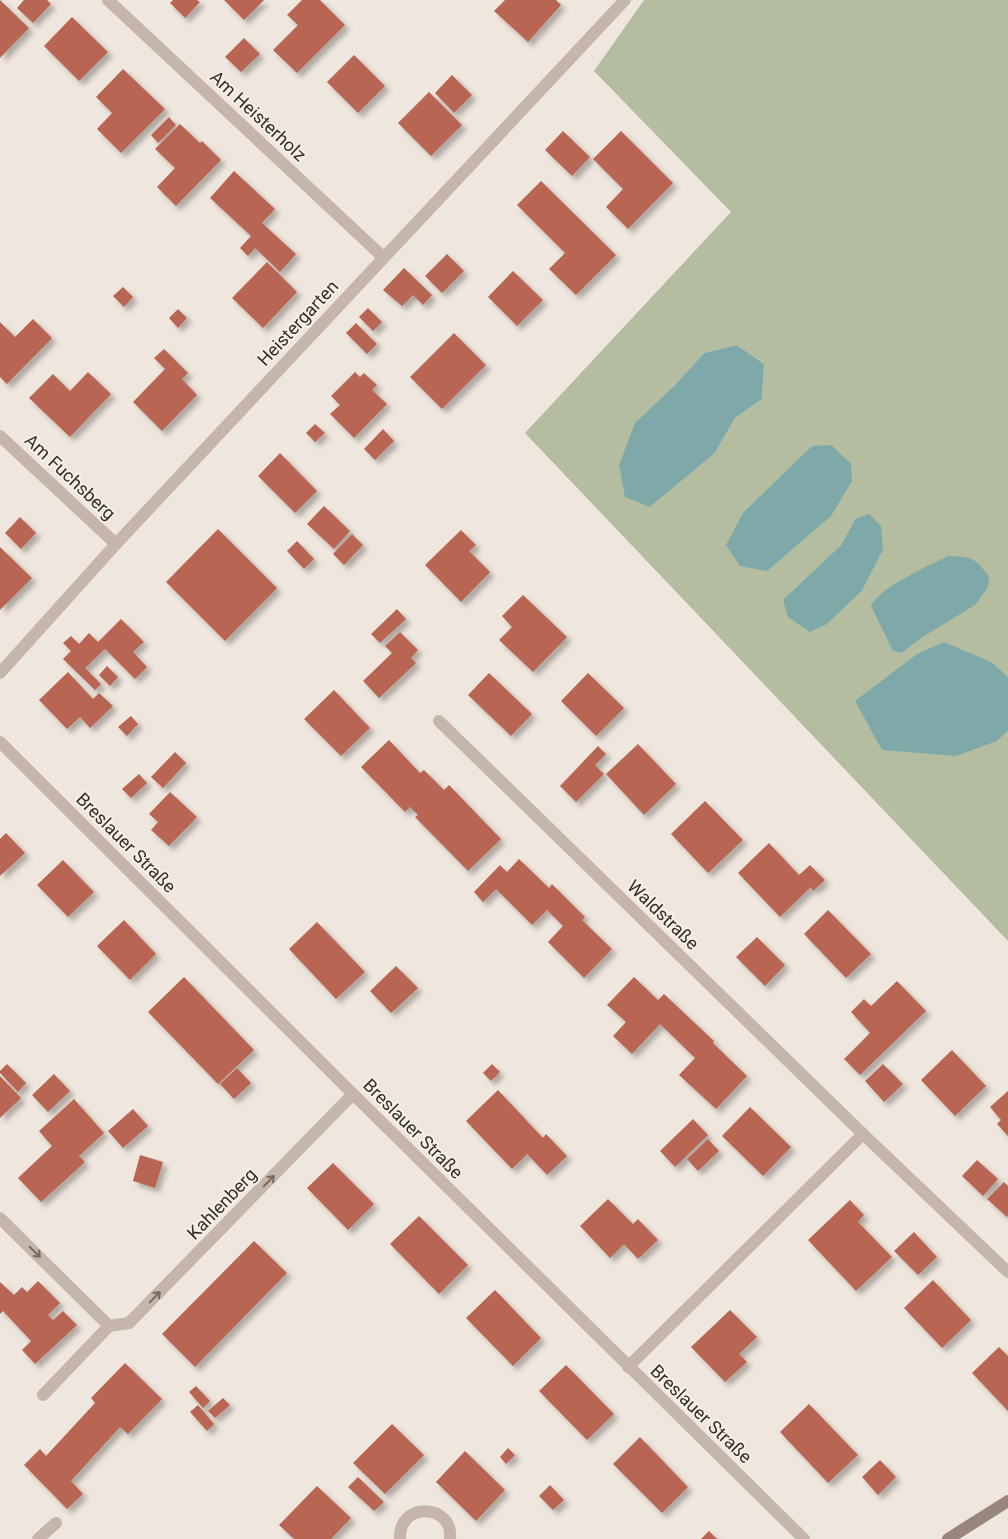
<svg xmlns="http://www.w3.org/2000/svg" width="1008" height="1539" viewBox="0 0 1008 1539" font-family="Roboto,sans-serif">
<defs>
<filter id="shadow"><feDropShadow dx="4.5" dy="4.5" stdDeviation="2.5" flood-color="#0004"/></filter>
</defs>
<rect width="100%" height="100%" fill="#efe6dd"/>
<path fill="#b4bd9f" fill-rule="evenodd" d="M644,0H1008V677L993,663L997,741L1008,731V941L525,433L731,212L594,71ZM737,345L764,364L762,399L735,418L715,453L650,507L673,387L704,353ZM855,519L883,550L862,591L827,624L783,601L841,545ZM948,556L926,635L902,653Z"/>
<g fill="#7fa9a8">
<path d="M737,345L764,364L762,399L735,418L715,453L650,507L625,497L619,465L635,423L673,387L704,353Z"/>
<path d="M831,445L851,464L852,481L831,516L767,571L740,566L726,545L743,513L812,446Z"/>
<path d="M869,514L881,526L883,550L862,591L827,624L810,632L788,617L783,600L841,545L855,519Z"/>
<path d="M948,556C972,557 974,557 989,576L988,587L975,605L926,635L902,653L893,651L871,606C879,587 929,566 948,556Z"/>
<path d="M944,642L993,663L1008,677V731L997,741L956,756L882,750L855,701L917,654Z"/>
</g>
<g fill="#b86552" filter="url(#shadow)">
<path d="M0,0L29,28L0,58Z"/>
<path d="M24,0H47L51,4L33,23L17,8Z"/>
<path d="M173,0H197L200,2L185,18L170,3Z"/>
<path d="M224,0H264L244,20Z"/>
<path d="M302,0H320L345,25L297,73L273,50L298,25L287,15Z"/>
<path d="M505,0H556L561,5L528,42L494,11Z"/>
<path d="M72,17L108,52L79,81L44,46Z"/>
<path d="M244,38L260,54L241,72L225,57Z"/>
<path d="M354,55L385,86L358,113L327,82Z"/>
<path d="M123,69L165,109L121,153L97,129L112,113L96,97Z"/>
<path d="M452,75L472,95L454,113L435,93Z"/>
<path d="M429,92L462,125L431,156L398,123Z"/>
<path d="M169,117L176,125L158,143L151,135Z"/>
<path d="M180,124L200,143L202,141L221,160L176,206L157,187L175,168L155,149Z"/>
<path d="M563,131L590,157L572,176L545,150Z"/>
<path d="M621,131L673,183L628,229L606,207L623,189L593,159Z"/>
<path d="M234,171L275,209L262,223L296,254L280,272L255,248L248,256L240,248L251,236L210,198Z"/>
<path d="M541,181L616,255L576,295L549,269L565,253L517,205Z"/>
<path d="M447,254L464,271L442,293L425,276Z"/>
<path d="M267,262L297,292L263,328L232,298Z"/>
<path d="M404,268L432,295L423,305L413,295L402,306L383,290Z"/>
<path d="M513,271L543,300L517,326L488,297Z"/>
<path d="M123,287L133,297L124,307L113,296Z"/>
<path d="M368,308L382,322L373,331L359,317Z"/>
<path d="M178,309L187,318L178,328L169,318Z"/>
<path d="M33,319L52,338L7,384L0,377V322L15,337Z"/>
<path d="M356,323L377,344L367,354L346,333Z"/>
<path d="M454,333L486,365L442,409L410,377Z"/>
<path d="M164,349L188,373L182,379L197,395L162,431L133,402L165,369L154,358Z"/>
<path d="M88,372L111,394L70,437L29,398L53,374L70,391Z"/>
<path d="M355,372L360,377L364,373L377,385L372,390L387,404L354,438L330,414L340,405L331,396Z"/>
<path d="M315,424L325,433L315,442L306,433Z"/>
<path d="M383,429L394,441L375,460L364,449Z"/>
<path d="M280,453L317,491L295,513L258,476Z"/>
<path d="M324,506L350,531L334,549L307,524Z"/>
<path d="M20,517L36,533L21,549L5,533Z"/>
<path d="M218,529L277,588L225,641L166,582Z"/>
<path d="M461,530L476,545L469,551L490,572L461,602L425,565Z"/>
<path d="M352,534L363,545L344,565L333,554Z"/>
<path d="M297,541L314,559L304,569L287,551Z"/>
<path d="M0,547L32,578L0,610Z"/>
<path d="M523,595L567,637L533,672L499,640L512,627L502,616Z"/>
<path d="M397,609L406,619L380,643L371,634Z"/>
<path d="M121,619L144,642L133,652L147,667L135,679L105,649L85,668L101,684L95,690L63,659L71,651L63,643L71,636L79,644L89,633L98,642Z"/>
<path d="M400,632L418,650L411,658L416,663L379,698L363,681L392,653L385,646Z"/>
<path d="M107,666L118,677L110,686L99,675Z"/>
<path d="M68,672L93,699L99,693L113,706L90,728L80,717L67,729L39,700Z"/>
<path d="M489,673L532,714L511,736L468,695Z"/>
<path d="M588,673L624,708L596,736L561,701Z"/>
<path d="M334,690L370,728L341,756L304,719Z"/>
<path d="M131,716L138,724L127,736L118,727Z"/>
<path d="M389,740L420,773L424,770L444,790L449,785L501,839L468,871L415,817L418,815L410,807L405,812L361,767Z"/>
<path d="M638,744L676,784L644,815L606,774Z"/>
<path d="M598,746L606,754L595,765L604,774L576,802L560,786Z"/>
<path d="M175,752L186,763L163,788L151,777Z"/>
<path d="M139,774L147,783L131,798L122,789Z"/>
<path d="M170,792L197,817L169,846L151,830L158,822L149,814Z"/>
<path d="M705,801L743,840L708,873L671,834Z"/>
<path d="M6,833L25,853L0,876V839Z"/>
<path d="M769,843L799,875L810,865L825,880L813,891L811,887L780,917L738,873Z"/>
<path d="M519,859L549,888L552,884L585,917L582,920L612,949L584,978L548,942L563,926L547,910L532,925L496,889L483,902L474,892L500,865L507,872Z"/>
<path d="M63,860L94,892L68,917L37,885Z"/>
<path d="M828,910L871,954L846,978L804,934Z"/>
<path d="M124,920L156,954L130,980L97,946Z"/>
<path d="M317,922L365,972L336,999L289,949Z"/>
<path d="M757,937L785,965L765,986L736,957Z"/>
<path d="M396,966L418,988L391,1013L370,991Z"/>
<path d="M184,977L254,1050L218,1084L148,1012Z"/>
<path d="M634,977L658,1000L664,994L714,1041L713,1043L747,1076L716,1109L679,1075L695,1058L660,1024L632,1054L613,1036L626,1022L607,1005Z"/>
<path d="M897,981L926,1011L860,1075L844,1059L870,1033L851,1012L864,999L871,1006Z"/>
<path d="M952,1050L986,1086L955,1116L921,1080Z"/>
<path d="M7,1064L26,1083L18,1092L0,1073V1071Z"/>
<path d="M492,1064L500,1072L491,1081L483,1073Z"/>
<path d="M883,1064L903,1084L884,1102L865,1081Z"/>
<path d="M237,1068L251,1083L234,1099L220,1084Z"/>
<path d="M54,1074L70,1091L48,1112L32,1095Z"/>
<path d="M0,1076L21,1098L0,1118Z"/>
<path d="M498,1090L543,1138L546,1134L567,1156L547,1175L527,1154L512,1169L466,1121Z"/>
<path d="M1008,1091V1136L997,1124L1001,1120L990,1107Z"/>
<path d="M74,1099L104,1133L79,1156L85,1162L41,1202L18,1178L52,1146L39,1131Z"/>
<path d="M750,1107L791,1147L763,1176L722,1136Z"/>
<path d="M133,1109L148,1126L123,1148L108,1131Z"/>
<path d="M693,1119L708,1135L675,1167L660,1151Z"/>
<path d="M708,1139L719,1151L698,1171L687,1159Z"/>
<path d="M140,1155L163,1162L155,1188L133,1181Z"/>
<path d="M977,1160L998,1179L983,1196L962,1176Z"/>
<path d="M333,1163L374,1204L348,1230L307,1188Z"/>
<path d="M1004,1182L1008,1186V1216L1007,1217L987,1199Z"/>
<path d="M608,1199L633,1224L638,1219L658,1240L638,1259L624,1244L610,1258L580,1226Z"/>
<path d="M850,1200L864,1215L858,1222L892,1257L856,1291L808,1240Z"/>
<path d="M419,1216L468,1265L439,1294L390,1244Z"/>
<path d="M914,1232L937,1257L918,1275L894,1251Z"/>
<path d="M254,1241L287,1273L195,1367L162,1334Z"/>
<path d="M933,1280L971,1320L942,1348L904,1308Z"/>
<path d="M38,1281L60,1303L48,1315L53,1320L63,1311L77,1325L35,1364L22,1350L31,1341L3,1311L0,1314V1282L14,1295L22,1287L27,1292Z"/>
<path d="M495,1290L541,1338L513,1366L466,1318Z"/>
<path d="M730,1310L757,1337L739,1354L747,1362L725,1382L691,1347Z"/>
<path d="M999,1347L1008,1356V1411L972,1373Z"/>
<path d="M125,1363L162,1399L128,1434L120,1427L71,1481L83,1494L67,1509L24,1465L40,1449L46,1456L95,1403L91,1398Z"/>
<path d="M566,1365L614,1414L587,1440L539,1391Z"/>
<path d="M196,1386L210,1401L203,1408L189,1392Z"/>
<path d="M223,1398L230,1405L215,1418L208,1411Z"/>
<path d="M809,1404L858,1455L828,1483L780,1432Z"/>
<path d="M198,1405L214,1424L207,1431L190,1412Z"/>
<path d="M392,1424L424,1455L385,1494L353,1463Z"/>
<path d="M640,1437L688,1487L662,1513L613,1464Z"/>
<path d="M508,1448L515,1455L506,1464L500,1457Z"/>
<path d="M465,1451L505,1490L476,1521L436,1482Z"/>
<path d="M880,1460L896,1477L878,1495L862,1477Z"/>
<path d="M358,1477L384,1502L374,1511L348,1487Z"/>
<path d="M550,1485L564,1500L553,1510L539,1496Z"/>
<path d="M317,1486L351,1518L331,1539H294L279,1525Z"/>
<path d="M709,1531L717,1539H701Z"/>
</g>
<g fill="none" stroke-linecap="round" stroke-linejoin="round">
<g stroke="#c6b5aa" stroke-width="12">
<path d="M108,0L383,257"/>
<path d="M0,436L116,544"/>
<path d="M0,673L116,544L625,0"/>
<path d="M439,721L863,1134L628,1367"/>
<path d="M0,742L353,1094L804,1539"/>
<path d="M863,1134L1008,1272"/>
<path d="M0,1218L109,1326L129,1323L353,1094"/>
<path d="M43,1395L109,1326"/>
<path d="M38,1539L56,1523"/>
<path d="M400,1539C398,1501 454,1503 450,1539"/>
</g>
<path stroke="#99857c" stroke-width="12" d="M948,1539L1008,1501"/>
</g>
<defs><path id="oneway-shaft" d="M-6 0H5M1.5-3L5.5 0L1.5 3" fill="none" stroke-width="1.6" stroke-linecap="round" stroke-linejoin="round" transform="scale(1.25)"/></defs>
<g stroke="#766a63">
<use href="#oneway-shaft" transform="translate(269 1181) rotate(-46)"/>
<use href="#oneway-shaft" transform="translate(35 1252) rotate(45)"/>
<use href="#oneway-shaft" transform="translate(155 1297) rotate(-46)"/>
</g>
<g text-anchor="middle" stroke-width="4" stroke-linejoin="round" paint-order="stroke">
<g font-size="18" fill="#352c29" stroke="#f7f0e9">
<text transform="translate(258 116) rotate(43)" y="6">Am Heisterholz</text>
<text transform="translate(298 323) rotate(-47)" y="6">Heistergarten</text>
<text transform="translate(70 477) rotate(43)" y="6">Am Fuchsberg</text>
<text transform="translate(126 843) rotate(45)" y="6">Breslauer Straße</text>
<text transform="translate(663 915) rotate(44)" y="6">Waldstraße</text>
<text transform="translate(413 1129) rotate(45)" y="6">Breslauer Straße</text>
<text transform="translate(222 1204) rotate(-46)" y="6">Kahlenberg</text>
<text transform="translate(701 1414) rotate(44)" y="6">Breslauer Straße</text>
</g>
</g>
</svg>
